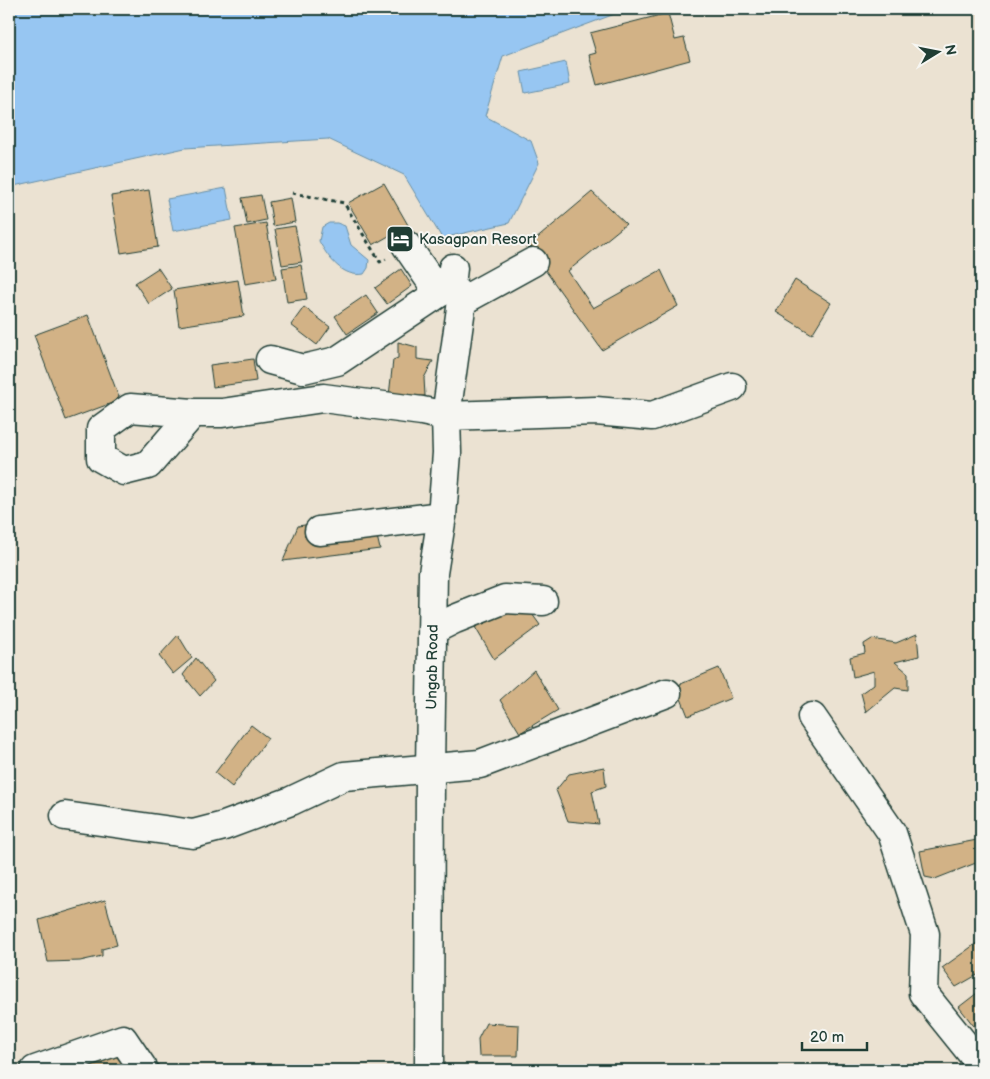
<svg xmlns="http://www.w3.org/2000/svg" width="990" height="1079" viewBox="0 0 990 1079" font-family="'Balsamiq Sans',sans-serif">
<rect width="100%" height="100%" fill="#ebe2d2"/>
<filter id="ink" filterUnits="userSpaceOnUse"><feTurbulence type="fractalNoise" baseFrequency=".02" numOctaves="2"/><feDisplacementMap in="SourceGraphic" scale="10" xChannelSelector="R" yChannelSelector="G"/><feConvolveMatrix kernelMatrix="1 2 1 2 8 2 1 2 1" color-interpolation-filters="sRGB"/></filter>
<g filter="url(#ink)">
<g fill="#97c6f2" stroke="#678fa6">
<path d="M9,9H628L503,56L485,116L531,141L539,163L509,223L442,238L404,175L328,139L185,148L9,187Z"/>
<path d="M566,62L570,84L525,93L521,72Z"/>
<path d="M226,188L232,220L173,231L167,199Z"/>
<path d="M329,223H337L345,226L351,245L369,260L368,268L364,274C343,278 328,258 319,241L322,227Z"/>
</g>
<g fill="#d2b286" stroke="#1f3d34">
<path d="M668,13L675,40L684,38L690,60L597,85L589,55L596,53L590,33Z"/>
<path d="M384,183L408,225L373,245L348,203Z"/>
<path d="M149,190L158,247L121,253L111,196Z"/>
<path d="M592,192L626,224L568,271L593,308L661,270L678,306L602,350L528,246Z"/>
<path d="M261,195L266,220L247,224L242,198Z"/>
<path d="M291,198L295,222L273,226L269,202Z"/>
<path d="M266,223L276,279L245,284L235,228Z"/>
<path d="M295,226L302,262L282,265L275,229Z"/>
<path d="M301,265L307,299L287,302L282,268Z"/>
<path d="M158,268L172,289L149,304L135,283Z"/>
<path d="M401,269L412,286L387,304L375,288Z"/>
<path d="M238,280L244,316L179,326L174,290Z"/>
<path d="M795,280L831,303L812,334L776,312Z"/>
<path d="M366,295L378,313L347,334L335,316Z"/>
<path d="M304,307L330,327L317,345L291,325Z"/>
<path d="M88,315L120,400L66,420L34,335Z"/>
<path d="M398,342L417,347V359L433,361L424,378L425,396H389L393,360L398,358Z"/>
<path d="M253,359L256,381L213,387L210,365Z"/>
<path d="M311,524L376,532L380,549L283,561L298,526Z"/>
<path d="M511,603L527,607L540,625L494,659L475,627Z"/>
<path d="M917,634L919,656L895,662L908,673V690L895,688L866,712L861,693L874,684V671L853,677L850,657L865,653L864,644L872,639L896,643Z"/>
<path d="M178,635L192,658L173,674L159,656Z"/>
<path d="M196,658L214,681L200,696L183,675Z"/>
<path d="M719,668L731,698L688,716L676,686Z"/>
<path d="M534,670L558,710L520,733L500,700Z"/>
<path d="M251,725L268,738L232,787L215,773Z"/>
<path d="M604,767L606,786L592,791L599,824L568,821L556,790L569,774Z"/>
<path d="M977,840L981,855V861L935,879L925,877L920,851Z"/>
<path d="M105,900L117,945L102,949V956L80,961L48,962L39,920Z"/>
<path d="M981,940V981L977,975L956,987L942,968Z"/>
<path d="M981,990V1026L977,1030L959,1007Z"/>
<path d="M486,1023L519,1025L518,1056H479L478,1039Z"/>
<path d="M118,1050L128,1070H86L83,1062Z"/>
</g>
<g fill="none" stroke-linecap="round" stroke-linejoin="round">
<defs>
<g id="minor">
<path d="M406,245L439,293"/>
<path d="M462,301L533,262"/>
<path d="M270,360L303,369L337,361L451,285"/>
<path d="M193,413L148,465L124,471L101,458V429L130,408L193,413H222L323,398L422,411L446,416L596,411L652,416L732,387"/>
<path d="M319,531L442,516"/>
<path d="M433,630L455,619L505,599L543,601"/>
<path d="M812,717L892,833L925,934L923,993L977,1060V1070"/>
<path d="M65,816L193,834L224,826L291,801L344,776L480,764L667,693"/>
<path d="M35,1070L123,1039L144,1070"/>
<path d="M429,1070L430,768L433,573L442,516L447,453L446,416L462,301L451,285L453,268"/>
</g>
</defs>
<use href="#minor" stroke="#1f3d34" stroke-width="31"/>
<path stroke="#1f3d34" stroke-width="3" stroke-dasharray="4 4" stroke-linecap="butt" d="M292,193L344,203L380,262L386,259"/>
<use href="#minor" stroke="#f6f6f2" stroke-width="28"/>
</g>
</g>
<defs>
<symbol id="hotel-square" viewBox="-11 -11 22 22"><rect x="-9" y="-9" width="18" height="18" rx="4" fill="#1f3d34" stroke="#f6f6f2"/><path d="M-6-4.5h1.5V1H6V5H4.5V3h-9V5H-6ZM-4 0a1.8 1.8 0 1 1 3.6 0ZM.5 0V-2.5h3Q6-2.5 6 0Z" fill="#fff"/></symbol>
</defs>
<g fill-rule="evenodd">
<use href="#hotel-square" x="384" y="223" width="32" height="32"/>
</g>
<g text-anchor="middle" stroke-width="4" stroke-linejoin="round" paint-order="stroke">
<g font-size="15" fill="#1f3d34" stroke="#f6f6f2" text-anchor="start">
<text x="419" y="244">Kasagpan Resort</text>
</g>
<g font-size="15" fill="#1f3d34" stroke="#f6f6f2">
<text transform="translate(432 667) rotate(-89)" y="5">Ungab Road</text>
</g>
</g>
<rect width="990" height="1079" fill="none" stroke="#f6f6f2" stroke-width="30"/>
<rect x="15" y="15" width="960" height="1049" fill="none" stroke="#1f3d34" stroke-width="2" filter="url(#ink)"/>
<g transform="translate(938 52) rotate(80)" stroke="#f6f6f2" stroke-width="4" paint-order="stroke">
<path d="M0-4L9 19L0 12L-9 19Z" fill="#1f3d34"/>
<text y="-8" font-size="14" font-weight="bold" text-anchor="middle" fill="#1f3d34">N</text>
</g>
<path d="M802 1042v8h65v-8" fill="none" stroke="#1f3d34" stroke-width="2.5"/>
<text x="810" y="1042" font-size="15" fill="#1f3d34" stroke="#f6f6f2" stroke-width="4" paint-order="stroke">20 m</text>
</svg>
